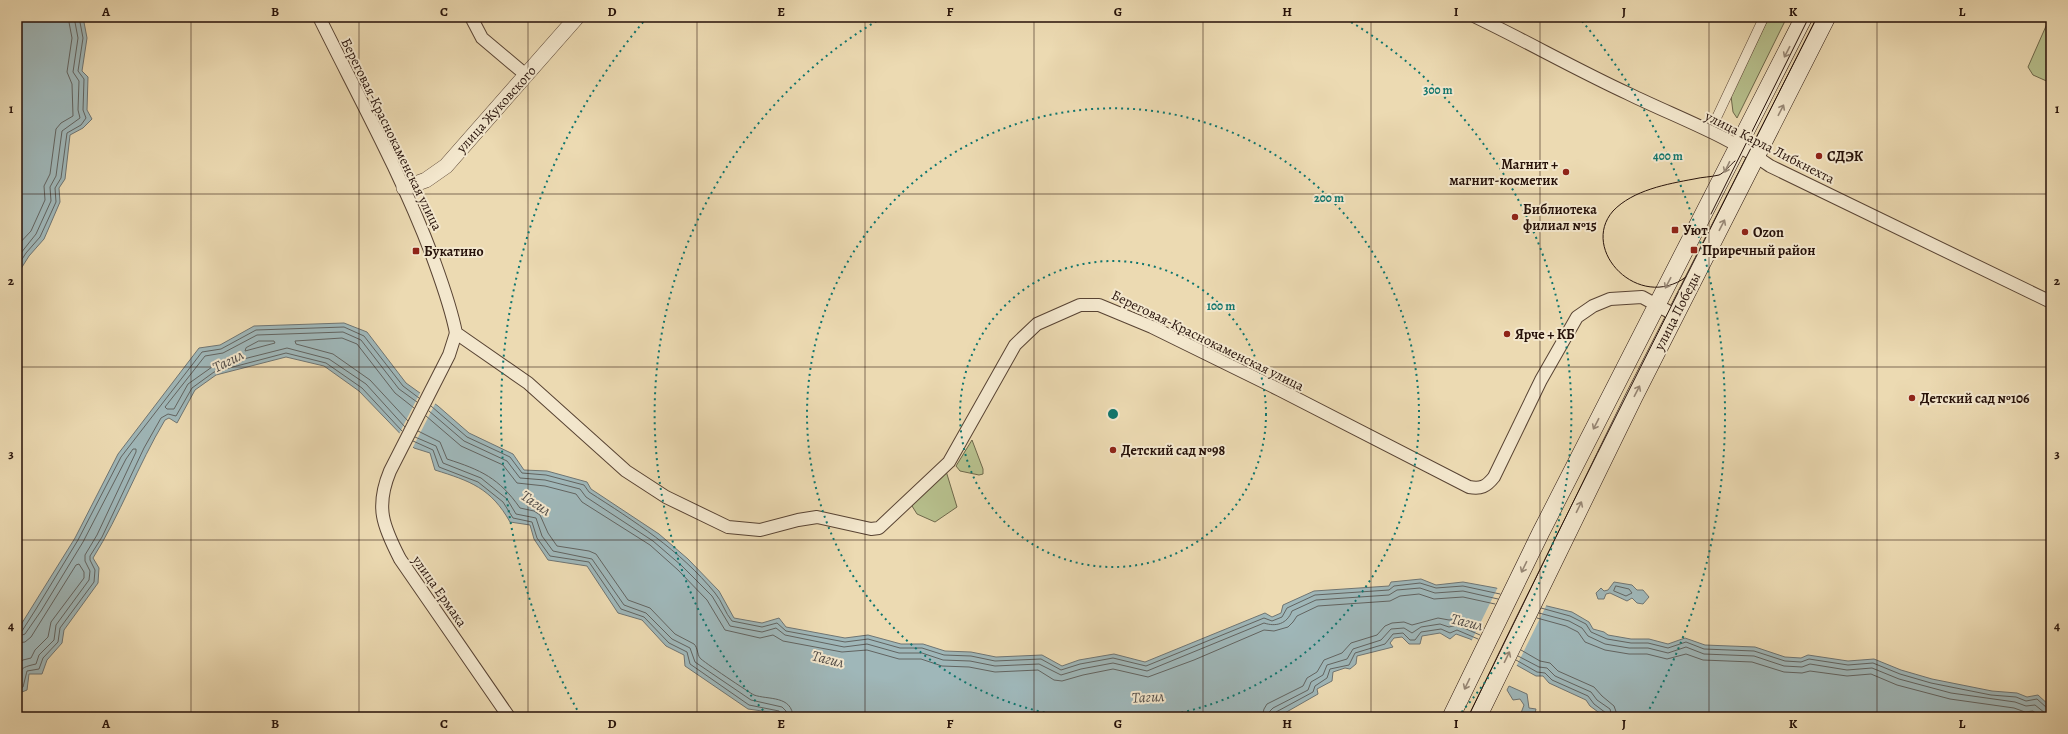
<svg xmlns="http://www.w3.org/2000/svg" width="2068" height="734" viewBox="0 0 2068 734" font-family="Alegreya,serif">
<rect width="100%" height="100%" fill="#ecdab2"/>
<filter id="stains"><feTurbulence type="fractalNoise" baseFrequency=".005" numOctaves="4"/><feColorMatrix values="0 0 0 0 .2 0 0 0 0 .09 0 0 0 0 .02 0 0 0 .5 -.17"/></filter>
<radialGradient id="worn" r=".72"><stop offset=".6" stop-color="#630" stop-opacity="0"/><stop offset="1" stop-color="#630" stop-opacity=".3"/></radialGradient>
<g fill="#b7c08d" stroke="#6e684b">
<path d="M1769,17H1787L1737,118L1733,112L1731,96Z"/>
<path d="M2050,17H2051V83L2033,75L2028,67Z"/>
<path d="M972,440L983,469V474L979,475L960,471L956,466Z"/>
<path d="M946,471L957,507L935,522L917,514L912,506L915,498Z"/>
</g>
<g fill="#9fb7b9" stroke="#6f7573">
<path d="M17,17H83L87,38L82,71L88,77L87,110L92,119L83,128L70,135L65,179L59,188L60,202L44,239L29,256L17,275Z"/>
<path d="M344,323L367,332L406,383L438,406L469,433L513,454L524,470L547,471L587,482L591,489L659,534L688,559L719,591L734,618L762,623L779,618L786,627L845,638L868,635L901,644H923L945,651L971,652L996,657L1042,655L1062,666L1079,660L1114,654L1145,662L1265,613L1272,617L1281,613L1283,605L1314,591L1389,586L1391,582L1421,579L1436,585L1463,582L1496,588L1547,606L1572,612L1589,622L1593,629L1604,632L1608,635L1631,639H1649L1668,644L1685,638L1705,645L1755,647L1785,657L1801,658L1808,655L1848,661L1874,659L1901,670L1932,679L1992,691L2017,693L2027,697L2038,695L2051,707V717H1605L1590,706L1586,700L1549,683L1543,676H1536L1470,639L1456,634L1450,639L1440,633L1422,636L1420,644H1409L1402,637L1394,638L1390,643L1393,647L1357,656L1356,664L1350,669L1345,668L1333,672L1332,681L1317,689L1318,694L1283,714L1269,717H800L798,715L783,717L769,712L748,709L685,666L684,655L666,646L642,620L618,613L587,566L548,560L534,539L530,525L510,522C491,488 470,481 435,470L430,453L414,448L359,391L324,366L286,357L216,375L195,390L177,423L169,418L165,420C138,465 120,515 93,558L99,568L98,583L64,630L62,643L47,660L42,674H29L27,690L17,694V631L75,538L118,454L199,348L220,345L254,326Z"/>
<path d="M1614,582L1632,585L1637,590H1643L1649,597L1643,604L1637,603L1632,598L1627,601L1610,593L1606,594L1604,599H1598L1596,593L1601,588L1604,591L1608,590Z"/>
<path d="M1509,686L1527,694L1529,708L1536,709L1535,713L1539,717H1523L1521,713L1524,705L1520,699L1513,700L1507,690Z"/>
</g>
<g fill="#ecdab2">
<path d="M421,391L436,402L412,449L398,436Z"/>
<path d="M1498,587L1547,604L1516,667L1471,642Z"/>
</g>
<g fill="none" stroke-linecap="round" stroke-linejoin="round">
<g stroke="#626461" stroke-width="1">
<path d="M17,246L31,231L45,200L44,186L50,174L56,129L61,123L73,116L72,84L67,72L72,38L68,17"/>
<path d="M17,258L36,234L51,201L50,187L56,176L62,131L80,118L78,110L79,81L73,72L78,38L74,17"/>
<path d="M17,267L26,253L40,237L56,202L55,188L61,178L67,133L81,125L86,118L83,110L84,79L78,71L83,38L79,17"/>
<path d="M259,341H274L275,343L245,351L246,348Z"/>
<path d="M431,406L467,437L510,457L522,473L546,475L584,485L589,492C634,521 680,550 715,593C722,601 725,613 732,621L762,627L777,623L786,631L845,642L868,639L900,648H922L944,655L971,656L995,661L1041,659L1061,670L1080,664L1113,658L1146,666L1264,618L1272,621L1282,617L1287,608L1315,595L1389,590L1394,586L1420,583L1436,588L1463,586L1500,594"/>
<path d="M429,411L464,441L507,461L520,478L545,480L580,489L586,497L653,541L682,566L712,596L730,626L762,632L776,628L785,635L844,647L867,644L899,653H922L943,660L970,661L995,666L1039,664L1061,675L1081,669L1113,663L1147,671L1264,623C1276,627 1287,624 1292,611L1316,600L1389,595L1397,590L1420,588L1435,593L1463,591L1498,599"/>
<path d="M426,416L461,446L503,465L517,483L545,486L576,494L582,502L650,545L678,570L707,600L725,630L760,638L773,635L783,641L842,652L867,650L899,659H921L942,666L969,667L995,672L1038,670L1054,680L1062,681L1083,675L1113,669L1148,677L1194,660L1264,630L1274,631L1288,627L1293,622L1297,616L1318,606L1390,601L1400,596L1419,594L1434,599L1463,597L1495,604"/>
<path d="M408,421L370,380L333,354L296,344L295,341L342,338L357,344L395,393L414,408"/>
<path d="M405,427L366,384L329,359L287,348L212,367L188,384L174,409H167L165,407L205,356L223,353L257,335L343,332L361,340L399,389L417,402"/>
<path d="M418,431L440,442L447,459C481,470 499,478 520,508L534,511L540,515L548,533L557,546L589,551L596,554L628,600L650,608L675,634L694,644C698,648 697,654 700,658C702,661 750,693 754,695C768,700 792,695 793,717"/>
<path d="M415,437L436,446L443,463L481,478L507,499L516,514L536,518L542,536L553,551L592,559L624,605L646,613L672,639L690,648L695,662L751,700L782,707L786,711L787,717"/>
<path d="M413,441L433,450L439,467L478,482L503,502L513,518L532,522L537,538L550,556L589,562L621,609L644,617L669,643L687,652L690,664L749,705L779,711L782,717"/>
<path d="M1616,586L1629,589L1632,593L1626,596L1614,591Z"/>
<path d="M1541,608L1570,616L1586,624L1591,632L1607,639L1631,643H1648L1668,648L1686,642L1704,649L1754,651L1785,661L1801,662L1809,659L1848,665L1873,663L1900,674L1931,683L1991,695L2016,697L2026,701L2037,699L2047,708L2051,709"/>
<path d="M1539,613L1569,621L1582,628L1588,636L1605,644L1629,648H1648L1668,653L1686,647L1704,654L1754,656L1784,666L1802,667L1810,664L1847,670L1872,668L1899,679L1951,693L2015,702L2026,706L2035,705L2045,713L2051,714"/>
<path d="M1537,618L1566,626L1578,632L1585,642L1605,650L1629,654H1647L1667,659L1686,654L1703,660L1752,662L1784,672L1802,673L1810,671L1847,676L1871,674L1897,685L1950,699L2014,708L2025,712L2033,711L2040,717"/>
<path d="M17,632L22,631L36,609L78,540L121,457L202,352L221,349L256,330L344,327L364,336L403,386L419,398"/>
<path d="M17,637L25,634L41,611L83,542L126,459L133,449H136V452L97,535L85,555V561L90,571L89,580L56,625L54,640L39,655L36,664C13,669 26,671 17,685"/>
<path d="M17,643L25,642L31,637L76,565L79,564L84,572V578L51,622L48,637L35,650L31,658L23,660L17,666"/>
<path d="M1521,650L1540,661L1550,663L1558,671L1594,687L1602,696L1614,706L1618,717"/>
<path d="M1518,656L1539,667L1547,668L1555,676L1591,692L1597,700L1610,709L1612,717"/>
<path d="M1516,660L1537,672L1545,673L1552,680L1588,696L1594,704L1606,713L1607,717"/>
<path d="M17,690L23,687L27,671L39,669L43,658L58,642L60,628L94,582L95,570L90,560V556L102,537L144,448L161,418L168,414L176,416L192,388L214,372L286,353L326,363L362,388L402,431"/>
<path d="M1262,717L1264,709L1267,704L1303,686L1307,678L1317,672L1324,660L1342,653L1351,643L1377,635L1385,626L1392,623L1404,622L1412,625L1438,618L1449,620L1457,619L1483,629"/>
<path d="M1268,717L1269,712L1273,708L1308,690L1311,682L1323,675L1327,665L1347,659L1353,649L1381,640L1391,629L1404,628L1412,633L1421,627L1440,624L1449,627L1457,625L1480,635"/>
<path d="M1273,717L1276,712L1313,692L1315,686L1327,678L1330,669L1349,665L1355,653L1385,644L1393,634L1403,633L1410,640H1415L1421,632L1441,629L1450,633L1457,630L1478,639"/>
</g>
<defs>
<path id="pedestrian" d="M1715,121L1764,17"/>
<g id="minor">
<path d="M319,17C358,96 402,175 433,258C442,283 451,307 456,333L528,383L626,471L666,497L728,527L760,530L798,520L817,517L871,529L879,528L949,462L1015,345L1037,324L1080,305H1099L1152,327L1280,390L1469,487C1481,489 1486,487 1494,477L1541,380L1577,317L1593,306L1610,299L1642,297L1675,315"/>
<path d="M471,17L482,38L526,75"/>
<path d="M1476,17C1528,42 1577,70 1629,94C1676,117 1727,135 1770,166L2051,302"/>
<path d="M456,333L449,355L390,471C375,507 383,526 400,559L509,717"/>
</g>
<path id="tertiary" d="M404,188L426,180L446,166L577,17"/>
<g id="secondary">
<path d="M1451,717L1541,532L1804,17"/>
<path d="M1478,717L1634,397L1827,17"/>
</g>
</defs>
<use href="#pedestrian" stroke="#584333" stroke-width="10"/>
<use href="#minor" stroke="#584333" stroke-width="14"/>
<use href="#tertiary" stroke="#584333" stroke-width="16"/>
<use href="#secondary" stroke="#261109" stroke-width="18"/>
<use href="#pedestrian" stroke="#f3e7cd" stroke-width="9"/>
<use href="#minor" stroke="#f3e7cd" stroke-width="12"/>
<use href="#tertiary" stroke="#f3e7cd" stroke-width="15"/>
<use href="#secondary" stroke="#f3e7cd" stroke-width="17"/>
<g stroke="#261109" stroke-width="1">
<path d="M1711,214L1809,17"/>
<path d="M1686,277C1639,312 1579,250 1613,211C1633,190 1667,184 1694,179C1702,177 1711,177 1719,175C1724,173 1730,165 1735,161"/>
<path d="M1468,717C1581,482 1700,250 1817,17"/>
</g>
</g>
<defs><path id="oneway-shaft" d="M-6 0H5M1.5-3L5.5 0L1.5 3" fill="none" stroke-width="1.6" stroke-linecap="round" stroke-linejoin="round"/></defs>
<g stroke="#978775">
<use href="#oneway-shaft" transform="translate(1787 52) rotate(117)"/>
<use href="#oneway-shaft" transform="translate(1781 110) rotate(-63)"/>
<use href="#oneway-shaft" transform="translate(1727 167) rotate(116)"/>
<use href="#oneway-shaft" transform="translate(1722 225) rotate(-63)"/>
<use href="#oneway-shaft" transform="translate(1668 283) rotate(118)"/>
<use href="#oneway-shaft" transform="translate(1637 391) rotate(-63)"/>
<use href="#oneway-shaft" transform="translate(1596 424) rotate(117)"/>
<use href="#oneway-shaft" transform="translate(1579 507) rotate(-64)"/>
<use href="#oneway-shaft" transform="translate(1524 567) rotate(116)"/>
<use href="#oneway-shaft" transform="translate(1507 657) rotate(-64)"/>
<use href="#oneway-shaft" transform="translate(1467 684) rotate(116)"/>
</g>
<path fill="none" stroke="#261109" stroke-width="1" stroke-opacity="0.55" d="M191,17V717M359,17V717M528,17V717M697,17V717M865,17V717M1034,17V717M1203,17V717M1371,17V717M1540,17V717M1709,17V717M1877,17V717M17,194H2051M17,367H2051M17,540H2051"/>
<g fill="none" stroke="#0f766e" stroke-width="2" stroke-dasharray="2 4">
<circle cx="1113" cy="414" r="153"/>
<path d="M1068 717A306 306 0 1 1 1158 717"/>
<path d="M767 715A459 459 0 0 1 880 19M1346 19A459 459 0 0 1 1459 715"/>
<path d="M580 715A612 612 0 0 1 644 21M1582 21A612 612 0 0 1 1646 715"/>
</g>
<g fill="#8f2418" stroke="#f3e7cd" stroke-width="1.5">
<circle cx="1819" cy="156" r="4"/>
<circle cx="1566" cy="172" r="4"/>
<circle cx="1515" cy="217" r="4"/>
<rect x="1671" y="226" width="8" height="8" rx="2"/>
<circle cx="1745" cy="232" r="4"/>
<rect x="1690" y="246" width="8" height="8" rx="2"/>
<rect x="412" y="247" width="8" height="8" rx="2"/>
<circle cx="1507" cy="334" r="4"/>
<circle cx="1912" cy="398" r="4"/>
<circle cx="1113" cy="450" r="4"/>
</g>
<g text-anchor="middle" stroke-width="4" stroke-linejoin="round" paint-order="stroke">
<g font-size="14" fill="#261109" stroke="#f3e7cd">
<text transform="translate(496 109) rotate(-48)" y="5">улица Жуковского</text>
<text transform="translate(392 134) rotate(64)" y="5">Береговая-Краснокаменская улица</text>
<text transform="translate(1770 147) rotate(27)" y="5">улица Карла Либкнехта</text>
<text transform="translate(1677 311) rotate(-63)" y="5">улица Победы</text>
<text transform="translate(1208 340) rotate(26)" y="5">Береговая-Краснокаменская улица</text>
<text transform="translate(440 591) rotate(55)" y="5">улица Ермака</text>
</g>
<g font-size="14" font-weight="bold" fill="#261109" stroke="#f3e7cd" text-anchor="start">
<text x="1827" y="161">СДЭК</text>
<text x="1558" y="169" text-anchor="end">Магнит +<tspan x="1558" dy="16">магнит-косметик</tspan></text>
<text x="1523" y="214">Библиотека<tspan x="1523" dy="16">филиал №15</tspan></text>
<text x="1683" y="235">Уют</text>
<text x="1753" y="237">Ozon</text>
<text x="1702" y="255">Приречный район</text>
<text x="424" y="256">Букатино</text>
<text x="1515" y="339">Ярче + КБ</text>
<text x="1920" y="403">Детский сад №106</text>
<text x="1121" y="455">Детский сад №98</text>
</g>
<g font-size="15" font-style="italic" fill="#504b47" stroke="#f3e7cd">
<text transform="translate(228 361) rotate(-27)" y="5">Тагил</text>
<text transform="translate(536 503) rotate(34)" y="5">Тагил</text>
<text transform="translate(1467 622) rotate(14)" y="5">Тагил</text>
<text transform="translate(828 659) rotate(14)" y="5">Тагил</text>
<text transform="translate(1148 697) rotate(-3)" y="5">Тагил</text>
</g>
</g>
<circle cx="1113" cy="414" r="6" fill="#0f766e" stroke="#f3e7cd" stroke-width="2"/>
<g font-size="12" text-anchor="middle" font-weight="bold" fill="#0f766e" stroke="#f3e7cd" stroke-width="4" stroke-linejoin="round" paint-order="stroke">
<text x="1438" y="94">300 m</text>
<text x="1668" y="160">400 m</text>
<text x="1329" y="202">200 m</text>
<text x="1221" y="310">100 m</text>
</g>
<rect width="2068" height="734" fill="none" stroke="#ecdab2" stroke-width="44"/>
<rect x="22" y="22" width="2024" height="690" fill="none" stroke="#261109" stroke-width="1.5"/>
<g font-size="13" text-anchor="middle" font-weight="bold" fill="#261109">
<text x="106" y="16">A</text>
<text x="275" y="16">B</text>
<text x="444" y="16">C</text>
<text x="612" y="16">D</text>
<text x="781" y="16">E</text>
<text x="950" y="16">F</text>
<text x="1118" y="16">G</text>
<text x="1287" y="16">H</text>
<text x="1456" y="16">I</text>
<text x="1624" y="16">J</text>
<text x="1793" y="16">K</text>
<text x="1962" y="16">L</text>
<text x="11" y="113">1</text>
<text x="2057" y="113">1</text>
<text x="11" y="285">2</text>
<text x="2057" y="285">2</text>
<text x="11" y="458">3</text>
<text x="2057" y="458">3</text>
<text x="11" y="630">4</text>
<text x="2057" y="630">4</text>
<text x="106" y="728">A</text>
<text x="275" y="728">B</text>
<text x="444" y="728">C</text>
<text x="612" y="728">D</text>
<text x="781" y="728">E</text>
<text x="950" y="728">F</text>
<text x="1118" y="728">G</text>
<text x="1287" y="728">H</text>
<text x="1456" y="728">I</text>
<text x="1624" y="728">J</text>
<text x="1793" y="728">K</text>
<text x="1962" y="728">L</text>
</g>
<rect width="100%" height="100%" filter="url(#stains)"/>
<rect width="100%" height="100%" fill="url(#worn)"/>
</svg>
